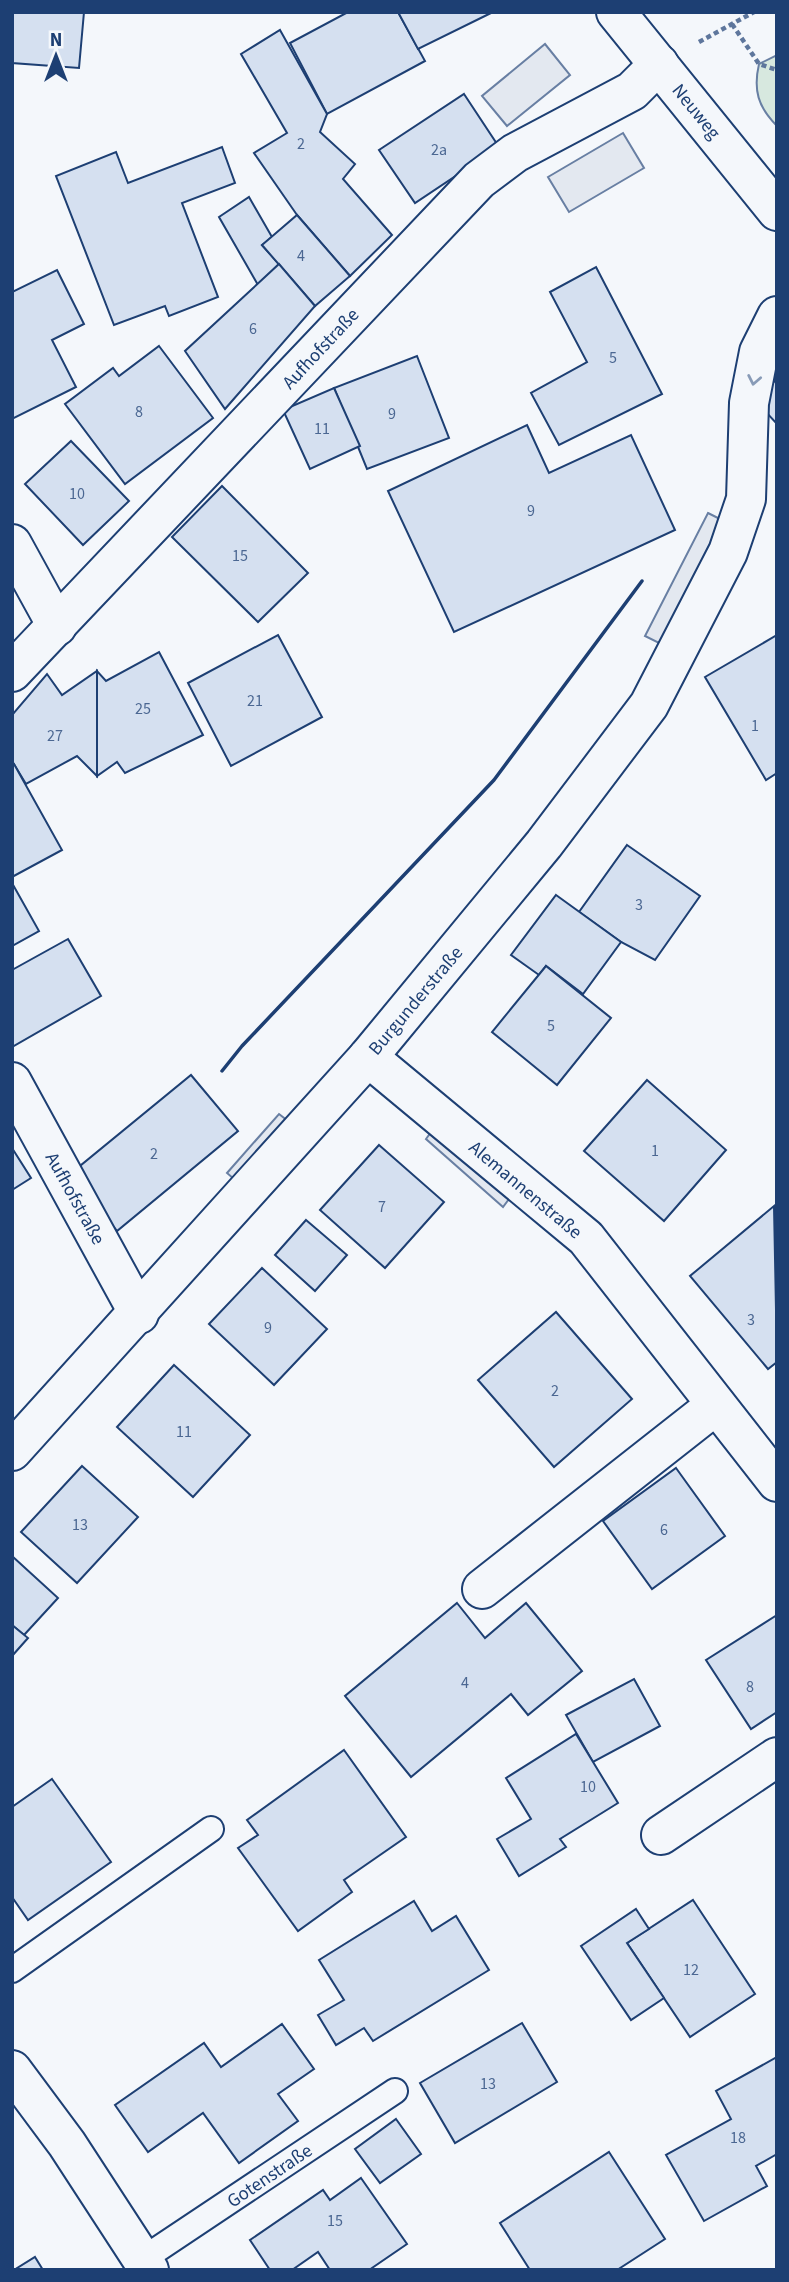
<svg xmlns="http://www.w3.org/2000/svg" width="789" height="2282" viewBox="0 0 789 2282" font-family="'Source Sans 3',sans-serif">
<rect width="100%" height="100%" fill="#f4f7fb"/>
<path fill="#d7e8df" stroke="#687fa3" stroke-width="2" d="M777,55V126C758,107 753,90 759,64Z"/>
<g fill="#e3e8f0" stroke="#687fa3" stroke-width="2">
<path d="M545,44L570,75L507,126L482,96Z"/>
<path d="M623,133L644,168L569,212L548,177Z"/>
<path d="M708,513L724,521L661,644L645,636Z"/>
<path d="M279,1114L293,1125L241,1185L227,1173Z"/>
<path d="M434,1128L512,1195L503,1207L426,1139Z"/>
</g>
<g fill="#d5e0f0" stroke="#1d3f73" stroke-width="2">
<path d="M12,12H84L79,68L12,63Z"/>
<path d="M348,12H398L425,61L327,114L290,43Z"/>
<path d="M398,12H493L418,49Z"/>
<path d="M280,30L327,114L320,132L355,164L343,179L392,235L350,276L297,215L254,153L287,133L241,54Z"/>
<path d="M464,94L499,147L415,203L379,150Z"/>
<path d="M222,147L235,183L182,203L218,297L169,316L165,306L114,325L56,176L116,152L128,183Z"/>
<path d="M249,197L272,237L262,245L279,264L258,285L219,217Z"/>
<path d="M297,215L350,276L315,306L262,245Z"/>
<path d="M279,264L315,306L225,409L185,351Z"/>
<path d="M596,267L662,394L559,445L531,393L587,362L550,292Z"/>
<path d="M57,270L84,324L52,340L76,387L12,419V292Z"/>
<path d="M159,346L213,418L125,484L65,404L113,368L119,376Z"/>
<path d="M417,356L449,438L367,469L334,388Z"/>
<path d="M777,379V424L764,410L765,390Z"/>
<path d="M334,388L360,446L310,469L283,410Z"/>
<path d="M527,425L549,473L631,435L675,530L454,632L388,491Z"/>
<path d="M71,441L129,501L83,545L25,484Z"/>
<path d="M222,486L308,573L258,622L172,537Z"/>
<path d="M278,635L322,717L231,766L188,683Z"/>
<path d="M777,635V773L766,780L705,677Z"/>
<path d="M159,652L203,735L125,773L117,762L97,776V671L106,681Z"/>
<path d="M97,671V776L77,756L26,784L12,761V715L47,674L62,695Z"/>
<path d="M14,764L62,850L12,877V765Z"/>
<path d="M627,845L700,896L655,960L621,942L579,912Z"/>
<path d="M12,883L39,931L12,946Z"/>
<path d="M556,895L621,942L583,994L546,966L539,975L511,955Z"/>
<path d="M68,939L101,996L12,1047V970Z"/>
<path d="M546,966L611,1018L557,1085L492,1032Z"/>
<path d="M191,1075L238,1131L117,1231L69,1175Z"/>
<path d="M647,1080L726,1150L664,1221L584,1151Z"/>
<path d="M379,1145L444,1202L385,1268L320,1210Z"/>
<path d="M12,1148L31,1178L12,1190Z"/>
<path d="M774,1206L777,1362L768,1369L690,1276Z"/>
<path d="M306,1220L347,1255L315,1291L275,1255Z"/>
<path d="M262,1268L327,1329L274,1385L209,1324Z"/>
<path d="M556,1312L632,1399L554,1467L478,1380Z"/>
<path d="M174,1365L250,1435L193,1497L117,1427Z"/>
<path d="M82,1466L138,1517L77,1583L21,1532Z"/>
<path d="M676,1468L725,1536L652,1589L603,1521Z"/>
<path d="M12,1556L58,1598L24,1635L12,1625Z"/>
<path d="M457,1603L485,1638L526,1603L582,1671L528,1715L511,1694L411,1777L345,1696Z"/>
<path d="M777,1615V1712L751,1729L706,1660Z"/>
<path d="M12,1625L28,1638L12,1656Z"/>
<path d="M634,1679L660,1726L593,1762L566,1715Z"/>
<path d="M576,1734L618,1803L560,1839L566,1847L519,1876L497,1839L531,1819L506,1778Z"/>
<path d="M344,1750L406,1837L344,1880L352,1892L298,1931L238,1848L258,1835L247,1820Z"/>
<path d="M52,1779L111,1862L28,1920L12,1897V1807Z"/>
<path d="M693,1900L755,1994L690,2037L627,1943Z"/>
<path d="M414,1901L432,1931L456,1916L489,1970L373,2041L364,2028L336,2045L318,2015L344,2000L319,1960Z"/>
<path d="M636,1909L649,1929L627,1943L664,1998L631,2020L581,1946Z"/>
<path d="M522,2023L557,2082L455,2143L420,2083Z"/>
<path d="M282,2024L314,2069L278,2094L298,2121L239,2163L203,2113L148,2152L115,2105L204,2043L221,2067Z"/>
<path d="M777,2057V2154L756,2166L767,2186L704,2221L666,2155L731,2119L716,2091Z"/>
<path d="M396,2119L421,2154L380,2183L355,2149Z"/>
<path d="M609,2152L665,2239L617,2270H530L500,2223Z"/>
<path d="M361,2178L407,2244L369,2270H330L318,2252L292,2270H270L250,2240L323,2190L330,2200Z"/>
<path d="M35,2257L43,2270H14Z"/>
</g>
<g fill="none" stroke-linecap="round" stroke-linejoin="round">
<defs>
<g id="lane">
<path d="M12,1970L211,1829"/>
<path d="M143,2259L395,2091"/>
</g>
<g id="street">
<path d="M12,544L57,626"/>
<path d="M12,672L479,180L515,153L632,91L659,64"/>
<path d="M368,1057L586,1238L777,1482"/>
<path d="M12,1082L139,1314"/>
<path d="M12,1451L368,1057L544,844L649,705L728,552L746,499L749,403L759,352L777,316"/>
<path d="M482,1589L716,1405"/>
<path d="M661,1835L777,1757"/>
<path d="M12,2070L67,2144L149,2270"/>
</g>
<path id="secondary" d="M616,12L777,211"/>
</defs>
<use href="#lane" stroke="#1d3f73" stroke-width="28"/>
<use href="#street" stroke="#1d3f73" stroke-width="42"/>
<use href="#secondary" stroke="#1d3f73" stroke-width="42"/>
<g stroke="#5e769c" stroke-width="4.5" stroke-dasharray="5 3.5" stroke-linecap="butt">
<path d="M732,24L759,64L777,70"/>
<path d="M699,42L754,12"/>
</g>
<use href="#lane" stroke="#f4f7fb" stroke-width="24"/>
<use href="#street" stroke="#f4f7fb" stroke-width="38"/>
<use href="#secondary" stroke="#f4f7fb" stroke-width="38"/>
<path stroke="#1d3f73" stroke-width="3.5" d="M222,1071L242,1046L494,780L642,581"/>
</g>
<defs><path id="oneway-chevron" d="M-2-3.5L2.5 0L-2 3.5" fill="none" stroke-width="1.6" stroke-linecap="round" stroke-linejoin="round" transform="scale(1.75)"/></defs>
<use stroke="#889bb7" href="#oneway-chevron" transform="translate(754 380) rotate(101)"/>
<g text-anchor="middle" stroke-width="5" stroke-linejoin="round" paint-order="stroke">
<g font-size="16" fill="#4b6792">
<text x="301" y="149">2</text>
<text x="439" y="155">2a</text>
<text x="301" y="261">4</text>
<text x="253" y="334">6</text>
<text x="613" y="363">5</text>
<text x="139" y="417">8</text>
<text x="392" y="419">9</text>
<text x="322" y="434">11</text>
<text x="77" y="499">10</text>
<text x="531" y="516">9</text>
<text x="240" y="561">15</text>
<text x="255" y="706">21</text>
<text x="143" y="714">25</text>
<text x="755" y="731">1</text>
<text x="55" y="741">27</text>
<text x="639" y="910">3</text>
<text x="551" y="1031">5</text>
<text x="655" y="1156">1</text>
<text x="154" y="1159">2</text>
<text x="382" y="1212">7</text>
<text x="751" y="1325">3</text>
<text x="268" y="1333">9</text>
<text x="555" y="1396">2</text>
<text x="184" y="1437">11</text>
<text x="80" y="1530">13</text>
<text x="664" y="1535">6</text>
<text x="465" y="1688">4</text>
<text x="750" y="1692">8</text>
<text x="588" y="1792">10</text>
<text x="691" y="1975">12</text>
<text x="488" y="2089">13</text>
<text x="738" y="2143">18</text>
<text x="335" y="2226">15</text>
</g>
<g font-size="19" fill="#1d3f73" stroke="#f4f7fb">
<text transform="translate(697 111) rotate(51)" y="7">Neuweg</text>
<text transform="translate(320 348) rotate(-47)" y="7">Aufhofstraße</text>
<text transform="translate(415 1000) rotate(-50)" y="7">Burgunderstraße</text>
<text transform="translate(526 1189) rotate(40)" y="7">Alemannenstraße</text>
<text transform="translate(76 1198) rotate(61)" y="7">Aufhofstraße</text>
<text transform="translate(269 2175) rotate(-34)" y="7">Gotenstraße</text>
</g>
</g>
<rect width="789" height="2282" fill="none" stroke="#1d3f73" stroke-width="28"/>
<g transform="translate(56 56)" stroke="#f4f7fb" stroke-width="5" paint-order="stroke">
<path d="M0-5L12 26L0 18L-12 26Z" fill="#1d3f73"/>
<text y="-10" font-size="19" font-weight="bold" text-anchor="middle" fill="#1d3f73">N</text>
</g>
</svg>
